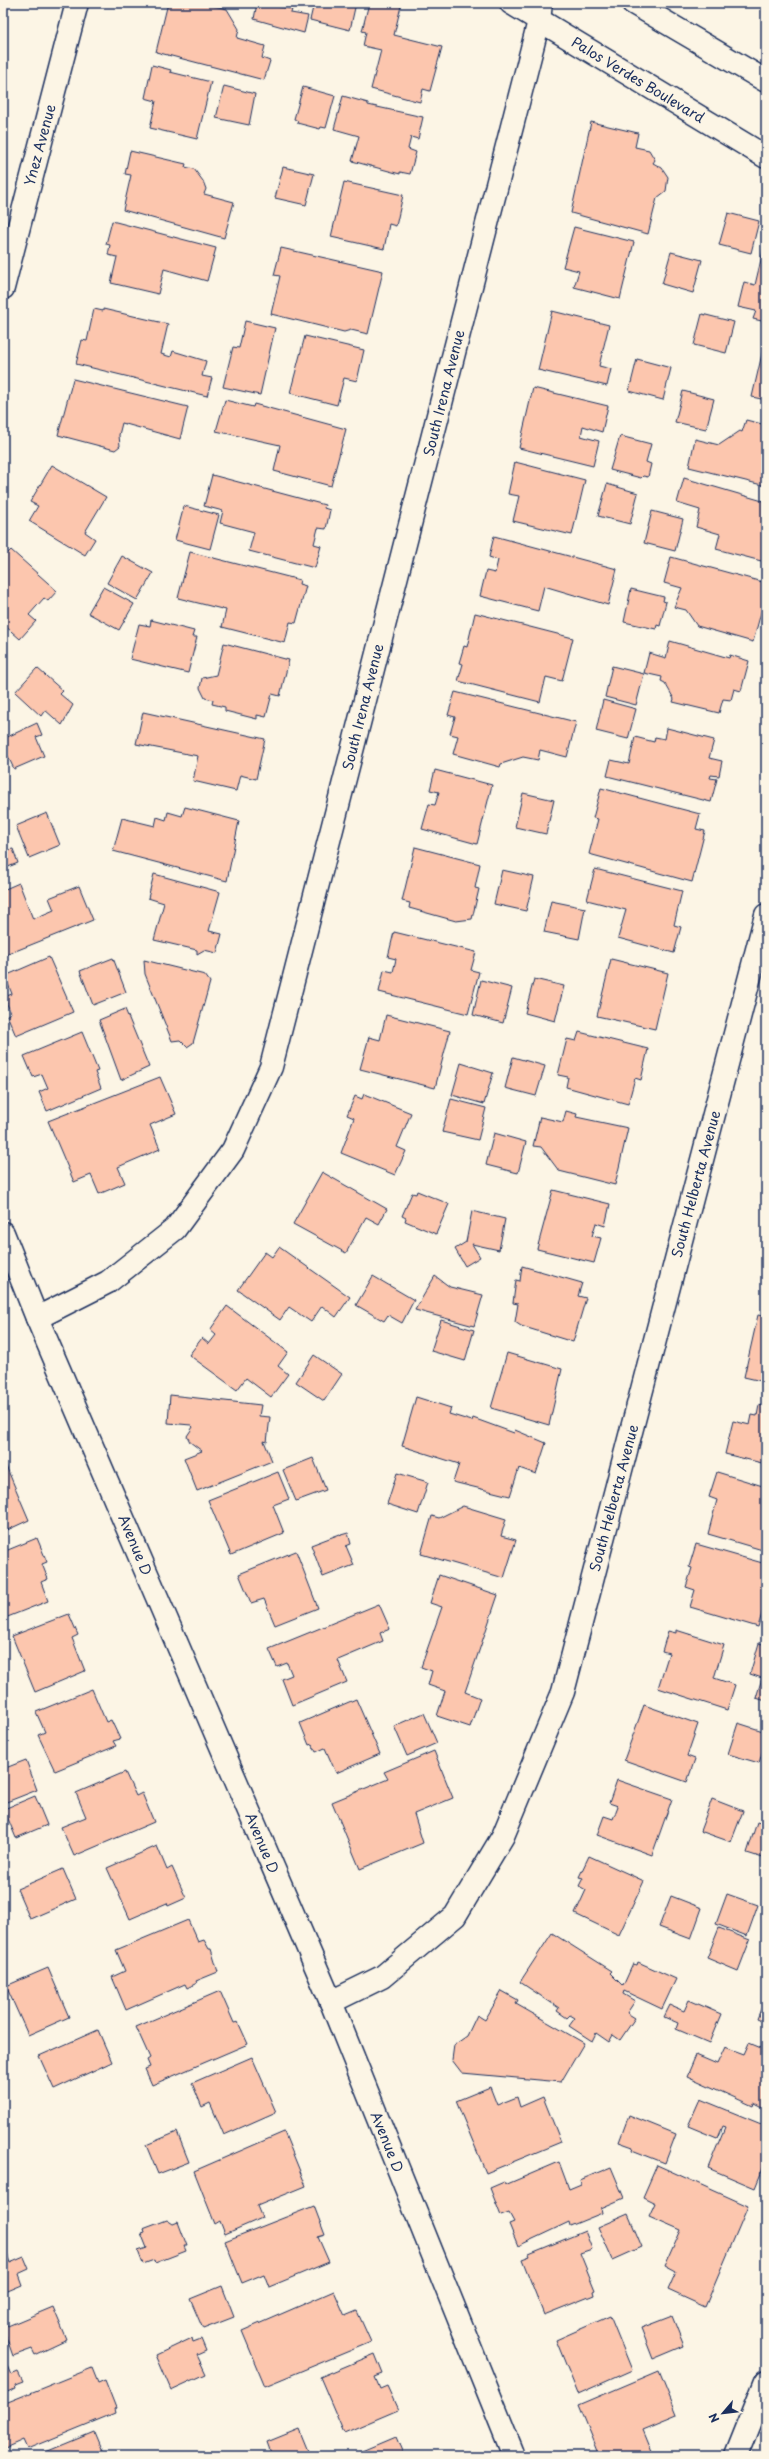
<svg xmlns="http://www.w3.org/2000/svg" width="769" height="2459" viewBox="0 0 769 2459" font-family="'Playpen Sans',sans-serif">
<rect width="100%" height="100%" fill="#fcf5e5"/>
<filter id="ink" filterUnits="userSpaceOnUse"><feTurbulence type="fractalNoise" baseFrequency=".025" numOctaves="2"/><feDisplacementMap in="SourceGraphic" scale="8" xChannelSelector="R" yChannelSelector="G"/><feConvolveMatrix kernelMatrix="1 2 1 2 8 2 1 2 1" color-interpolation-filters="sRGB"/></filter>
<g filter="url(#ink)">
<g fill="#fcc6ae" stroke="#1b2f5e">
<path d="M168,3H201L227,9L239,29L237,38L265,46L262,58L270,61L264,80L156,52Z"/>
<path d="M257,3L292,9L291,13L308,16L304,33L254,19Z"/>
<path d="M314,3H356L350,30L310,20Z"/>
<path d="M369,3H387L401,6L394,35L442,47L430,91L423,89L420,102L371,89L381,50L363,46L366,32L362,31Z"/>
<path d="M152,65L171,70L170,72L211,82L197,139L150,128L156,101L145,98Z"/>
<path d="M224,86L255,94L249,125L216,118Z"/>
<path d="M303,87L335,96L326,128L321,127L320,129L297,123L298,121L294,119Z"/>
<path d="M343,96L368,103V105L423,117L418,139L411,137L408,149L416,152L410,174L400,172V174L352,161L359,136L334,129Z"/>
<path d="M591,122L638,133L635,147L649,150L655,160L653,163L662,168L668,177L666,191L657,198L648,234L571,213Z"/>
<path d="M130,151L186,164L185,167L194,169L203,181L206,189L204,194L234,202L224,238L123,210L131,175L125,174Z"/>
<path d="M283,167L314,174L306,205L275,198Z"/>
<path d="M344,182L403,195L396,226L389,224L384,249L331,237Z"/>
<path d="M728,213L759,221L751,253L719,245Z"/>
<path d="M112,221L216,248L207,281L164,269L158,294L111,283L117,257L108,255L110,245L106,244Z"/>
<path d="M574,227L634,242L620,299L574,287L579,271L563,267Z"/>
<path d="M764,247L766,248V322L753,319L756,311L738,307L744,282L755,285Z"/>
<path d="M281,248L383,271L368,334L351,330L344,332L271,314L280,276L274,275Z"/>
<path d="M671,252L702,260L693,293L662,284Z"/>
<path d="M94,309L103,311V309L168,324L161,354L171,357L173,351L206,361L202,376L212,378L207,396L76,364L82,340L87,341Z"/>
<path d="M552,311L609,325L599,366L611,369L607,386L538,370Z"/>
<path d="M702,314L734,322L726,353L694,345Z"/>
<path d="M245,321L275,328L260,395L223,387L233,347L239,348Z"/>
<path d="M305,336L364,350L357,381L344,378L337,405L290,393Z"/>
<path d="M765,341H766V400L752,397Z"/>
<path d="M637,359L671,368L663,400L629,391Z"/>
<path d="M73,379L188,407L180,439L122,423L119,435L120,446L115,450L58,435Z"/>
<path d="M533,388L608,406L602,432L583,426L581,436L599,441L593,466L519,448Z"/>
<path d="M683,391L714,399L706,429L675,422Z"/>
<path d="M225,400L253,407L254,404L346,429L331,486L274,471L280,445L216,431Z"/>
<path d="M746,420L766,425V486L689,467L695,439L719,445L740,431L742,432Z"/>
<path d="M620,436L651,444L646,462L651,464L648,477L643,476L641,478L610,470Z"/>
<path d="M515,462L585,480L572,535L513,521L519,496L508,494Z"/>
<path d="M52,465L106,497L85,532L95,539L85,555L29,521L38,506L30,502Z"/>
<path d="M212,475L325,505L324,508L330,510L326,529L318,528L314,544L321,546L315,568L249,551L254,532L220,523L223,511L204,506Z"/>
<path d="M684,478L766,502L765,562L716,549L720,534L696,527L700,510L677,503Z"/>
<path d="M607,484L638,493L630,524L598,516Z"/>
<path d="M184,506L219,515L210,549L175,540Z"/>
<path d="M652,511L683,519L675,551L644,543Z"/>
<path d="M494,536L617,569L608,605L544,586L538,611L480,596L486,571L495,573L498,560L489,557Z"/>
<path d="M11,550L57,591L48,601L44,598L29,615L36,621L20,639L3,624V558Z"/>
<path d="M190,552L300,580L299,584L306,586L296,623L290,622L285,643L222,627L226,610L178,598Z"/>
<path d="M122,556L153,573L137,600L107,583Z"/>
<path d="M671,557L766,583V594L753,642L697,626L686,610L674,607L682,588L664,583Z"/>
<path d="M103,587L134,604L119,630L88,613Z"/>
<path d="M631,589L664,597L663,601L666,602L660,626L657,625L656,629L624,622Z"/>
<path d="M475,613L573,638L562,681L546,677L540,702L458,681L463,664L459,663L464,646L467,647Z"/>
<path d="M151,620L194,631L192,637H197L188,673L130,659L139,624L150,626Z"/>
<path d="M670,641L729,658L730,655L749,661L741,691L734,689L731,700L723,699L719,713L673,702L674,699L665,683L661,681L662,677L644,673L649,653L666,658Z"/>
<path d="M224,643L289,660L280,696L272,694L266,717L257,715V719L225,711V707L212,704L213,700L205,698L200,688L202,678L216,675Z"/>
<path d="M612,666L644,674L636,705L605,697Z"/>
<path d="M37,668L63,691L60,694L73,705L62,725L45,710L41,716L15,692Z"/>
<path d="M455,692L576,722L567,757L540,750L538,760L523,757L501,764L500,767L453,754L458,736L450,734L455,717L448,715Z"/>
<path d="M603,700L636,709L628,739L596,731Z"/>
<path d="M143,712L265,739L256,779L240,775L236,791L193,781L198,756L136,744Z"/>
<path d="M37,723L42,735L36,737L44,756L14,769L3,746V739Z"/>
<path d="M667,728L714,740L709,758L722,761L719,776L711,775L710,778L717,779L711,802L607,776L611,760L629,764L635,737L654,742L655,737L665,739Z"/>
<path d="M435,770L492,785L477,844L422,829L429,804L435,805L439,792L430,790Z"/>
<path d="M601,788L700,814L696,829L705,831L692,882L589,854L598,819L593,818Z"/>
<path d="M523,793L554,800L546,834L515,827Z"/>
<path d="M185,807L239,821L227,881L113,851L122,818L155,826L157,817L166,820L168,812L182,816Z"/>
<path d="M47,813L60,845L29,858L16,826Z"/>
<path d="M415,847L480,864L475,888L479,889L472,919L456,921L409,908L410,903L402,901Z"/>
<path d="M13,849L18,863L3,869V851Z"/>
<path d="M595,869L682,891L674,925L681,927L674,953L618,938L626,910L587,900Z"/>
<path d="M502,870L534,877L526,911L494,904Z"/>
<path d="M154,874L220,892L209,931L222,934L217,953L204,950L197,954V950L154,940L164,903L148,898Z"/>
<path d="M19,883L33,919L54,910L49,898L79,886L93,920L3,956V890Z"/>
<path d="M551,901L585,908L579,939L544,932Z"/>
<path d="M394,932L476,952L471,970L479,972L468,1014L379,992L384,970L393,972L396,959L388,957Z"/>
<path d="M49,957L73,1012L16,1036L7,1015L11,1013L4,997L12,994L5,976Z"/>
<path d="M113,958L126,992L93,1005L80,971Z"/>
<path d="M611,959L668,973L655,1029L597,1016Z"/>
<path d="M144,960L205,975L210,982L193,1043L187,1047L180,1040L172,1041L145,974Z"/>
<path d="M534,979L564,986L555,1021L525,1013Z"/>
<path d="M481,980L512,988L503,1023L473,1015Z"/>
<path d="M125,1009L149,1067L121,1080L99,1020Z"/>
<path d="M386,1015L450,1031L435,1088L360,1069L369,1037L380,1040Z"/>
<path d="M82,1032L98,1071L95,1072L101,1088L47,1111L39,1092L48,1088L42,1074L33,1077L24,1056Z"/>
<path d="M579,1032L648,1049L641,1080L635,1078L628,1104L566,1087L568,1077L558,1075L567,1039L576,1041Z"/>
<path d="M513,1057L545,1066L536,1096L505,1088Z"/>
<path d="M461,1063L493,1073L484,1104L452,1095Z"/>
<path d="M160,1077L176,1114L150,1125L160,1149L118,1167L125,1183L99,1194L91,1175L74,1182L48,1121Z"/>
<path d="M364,1094L411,1113L397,1147L406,1151L395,1175L341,1153L354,1118L347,1115L355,1096L362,1099Z"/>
<path d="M451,1099L486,1108L478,1140L442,1132Z"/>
<path d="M566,1111L577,1114L576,1117L628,1128L615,1185L559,1171L541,1147L533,1146L540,1117L563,1122Z"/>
<path d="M494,1133L526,1142L518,1173L486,1165Z"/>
<path d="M322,1172L387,1209L379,1224L366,1217L346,1253L293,1224Z"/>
<path d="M553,1190L610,1204L605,1226L596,1223L592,1236L601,1238L594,1263L537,1249Z"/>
<path d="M417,1191L449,1204L436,1234L405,1221L406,1218L402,1216L412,1193L416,1194Z"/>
<path d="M472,1211L505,1219L499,1250L472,1244L480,1257L465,1266L455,1249L466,1242Z"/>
<path d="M279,1247L350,1297L336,1317L322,1306L311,1322L289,1307L280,1320L238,1290L265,1252L272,1257Z"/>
<path d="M522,1266L582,1283L578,1296L586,1298L573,1342L521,1326L515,1322L518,1304L513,1303L516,1280L520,1281Z"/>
<path d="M373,1276L414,1300L402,1323L388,1315L384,1321L356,1305Z"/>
<path d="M435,1276L450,1287L483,1295L474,1326L415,1310Z"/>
<path d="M227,1306L288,1352L278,1366L288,1374L271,1397L246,1378L237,1390L189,1355L202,1338L209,1344L216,1335L210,1330Z"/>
<path d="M758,1315L766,1317V1382L744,1377Z"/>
<path d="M441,1320L474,1330L465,1361L431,1351Z"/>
<path d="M507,1353L562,1369L549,1425L491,1408Z"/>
<path d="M314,1355L342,1374L324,1401L296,1382Z"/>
<path d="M170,1395L261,1405L259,1416L270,1417L267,1442L264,1441L272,1461L197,1491L184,1458L202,1451L190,1442L187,1436L193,1427L191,1425L168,1423Z"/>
<path d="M416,1397L451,1408L449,1414L472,1421L473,1418L514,1433L515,1430L546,1443L536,1474L519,1468L510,1496L453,1482L459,1464L402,1446Z"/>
<path d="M759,1405L766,1406V1464L725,1454L733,1421L750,1425L752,1415L757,1416Z"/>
<path d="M313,1458L326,1490L296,1501L283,1470Z"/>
<path d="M6,1466L29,1520L3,1532V1468Z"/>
<path d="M278,1472L289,1499L273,1505L284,1533L231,1555L208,1500Z"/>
<path d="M717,1472L766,1487V1551L708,1534L717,1500L709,1497Z"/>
<path d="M397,1473L428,1482L418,1514L387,1504Z"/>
<path d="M463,1506L506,1519L501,1536L516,1540L504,1578L421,1554L432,1516L439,1518Z"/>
<path d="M348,1533L351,1544L346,1546L354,1565L323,1577L311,1545L340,1534L341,1535Z"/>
<path d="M37,1538L47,1562L42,1564L48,1579L41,1582L48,1601L5,1618L3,1613V1552Z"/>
<path d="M696,1544L766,1564V1600L758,1627L690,1607L695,1590L686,1587L692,1568L689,1567Z"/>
<path d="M296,1551L318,1608L275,1625L264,1599L251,1603L239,1574Z"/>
<path d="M439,1575L498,1595L465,1692L480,1698L470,1727L437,1716L445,1691L428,1685L432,1671L421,1667L442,1607L430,1603Z"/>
<path d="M379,1604L390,1629L380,1633L383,1641L338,1660L347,1682L292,1705L282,1679L292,1675L287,1663L277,1667L269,1649Z"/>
<path d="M69,1614L78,1635L72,1638L85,1671L35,1692L12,1636Z"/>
<path d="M676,1630L724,1645L714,1678L735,1685L727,1710L658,1688L669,1653L662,1651L668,1631L676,1633Z"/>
<path d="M759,1643L766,1645V1701L756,1698L762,1678L750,1674Z"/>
<path d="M92,1689L106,1722L111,1720L120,1739L113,1741L116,1746L55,1771L38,1735L45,1732L36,1712Z"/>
<path d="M356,1699L380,1754L336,1773L325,1748L316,1752L312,1744L309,1745L300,1723Z"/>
<path d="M644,1705L698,1724L687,1756L695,1759L687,1782L624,1760Z"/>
<path d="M424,1713L437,1743L407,1756L394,1726Z"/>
<path d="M738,1723L766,1732V1740L759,1763L728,1754Z"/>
<path d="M434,1751L453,1798L414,1814L423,1843L360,1869L332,1802L388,1779L384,1772Z"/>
<path d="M26,1760L37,1790L4,1803L3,1769Z"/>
<path d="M125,1772L136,1796L142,1793L154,1822L74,1856L61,1827L86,1817L76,1793Z"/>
<path d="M617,1780L672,1799L652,1855L597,1835L604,1816L613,1819L618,1806L609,1803Z"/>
<path d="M35,1796L47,1825L16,1838L4,1809Z"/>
<path d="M712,1799L743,1811L731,1842L700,1831Z"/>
<path d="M757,1822L766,1825V1859L747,1853Z"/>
<path d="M157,1846L167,1870L172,1867L186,1898L168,1906L167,1903L130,1919L107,1868Z"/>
<path d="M589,1856L644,1881L619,1935L575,1914L586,1890L579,1886L583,1878L579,1877Z"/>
<path d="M63,1869L76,1899L30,1919L17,1889Z"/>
<path d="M727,1894L758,1905L747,1936L716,1924Z"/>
<path d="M671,1896L702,1908L691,1939L659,1927Z"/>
<path d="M188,1920L198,1942L204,1940L209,1949H211L218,1972L196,1981L197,1983L187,1988L185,1984L126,2010L112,1977L125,1971L116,1950Z"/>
<path d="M719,1928L750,1940L738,1971L707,1958Z"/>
<path d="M552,1933L612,1971L610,1973L623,1986L633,1964L637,1965L638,1962L676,1979L662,2009L624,1991L623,1994L635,2001L627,2013L635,2018L620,2040L613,2035L609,2042L596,2033L592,2041L569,2026L575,2018L570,2015L567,2018L557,2011L559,2008L520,1982Z"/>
<path d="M48,1968L69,2017L28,2035L6,1986Z"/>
<path d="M220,1991L234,2023L238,2022L248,2044L152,2085L145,2069L150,2067L147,2060L150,2058L136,2027Z"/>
<path d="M502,1991L518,2000L516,2004L584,2043L561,2082L462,2073L452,2060L454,2045L467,2036L477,2015L485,2020Z"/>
<path d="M766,1996V2023L757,2019Z"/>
<path d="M689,2000L721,2014L709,2043L676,2029L678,2023L664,2017L670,2005L684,2011Z"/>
<path d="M98,2030L112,2062L54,2089L39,2056Z"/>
<path d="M749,2043L766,2050V2109L754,2103L753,2106L687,2076L696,2055L717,2064L725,2047L744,2054Z"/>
<path d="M252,2057L276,2112L224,2135L210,2103L202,2107L192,2083Z"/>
<path d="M490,2087L497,2105L517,2097L520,2107L543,2097L561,2142L486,2173L456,2101Z"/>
<path d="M700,2099L766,2126V2161L755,2188L708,2168L725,2127L722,2126L717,2138L688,2126Z"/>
<path d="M629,2115L676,2134L665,2163L632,2150L633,2147L619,2142Z"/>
<path d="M177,2132L189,2162L158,2174L146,2145Z"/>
<path d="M284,2132L306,2186L257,2206L262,2218L225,2234L220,2221L215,2224L194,2171Z"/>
<path d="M559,2162L569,2189L581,2184L580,2180L611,2167L624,2198L601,2208L602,2213L570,2226L569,2222L518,2246L509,2224L514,2222L509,2213L501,2216L490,2188L504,2182L505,2185Z"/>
<path d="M657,2165L748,2206L705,2307L668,2290L676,2272L665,2266L681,2230L649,2216L655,2203L643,2197Z"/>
<path d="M314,2206L325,2235L318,2237L329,2262L269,2287L264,2274L242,2283L225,2241Z"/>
<path d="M628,2214L642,2247L613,2260L598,2227Z"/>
<path d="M167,2220L173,2224L178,2222L187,2246H184L186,2251L155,2263L154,2260L143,2264L138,2251L147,2248L141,2233L144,2232L143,2229Z"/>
<path d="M585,2231L592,2249L580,2253L595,2290L593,2291L594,2295L544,2315L522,2259L530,2256L529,2254Z"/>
<path d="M3,2241L10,2263L24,2257L29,2269L18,2274L22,2285L3,2293Z"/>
<path d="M222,2286L234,2317L203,2329L190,2299Z"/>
<path d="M334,2291L345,2316L357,2311L371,2342L265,2386L242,2331Z"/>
<path d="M53,2307L67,2340L35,2355L32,2349L13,2356L3,2328Z"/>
<path d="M610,2316L632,2370L578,2394L556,2340Z"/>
<path d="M672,2316L684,2346L653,2359L641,2328Z"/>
<path d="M192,2338L193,2342L201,2339L206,2351L197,2355L206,2374L171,2390L156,2355Z"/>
<path d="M375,2354L383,2374L375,2377L380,2389L387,2386L398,2410L344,2433L320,2377Z"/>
<path d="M5,2361L11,2375L18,2372L23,2382L15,2385L16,2388L3,2394V2363Z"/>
<path d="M92,2368L98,2383L105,2380L116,2408L114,2409L115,2413L27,2449L23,2440L5,2448L3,2404Z"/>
<path d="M659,2371L677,2415L643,2429L654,2456H600L579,2405Z"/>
<path d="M299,2429L310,2456H272L267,2442Z"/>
<path d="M94,2432L104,2456H36Z"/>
<path d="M396,2437L404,2456H351Z"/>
</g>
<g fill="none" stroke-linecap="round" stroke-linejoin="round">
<defs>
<g id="street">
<path d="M3,288L77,3"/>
<path d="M3,1233L37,1318L331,2002L514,2456"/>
<path d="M37,1318L108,1282L175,1229L233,1150L271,1067L539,21L541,3"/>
<path d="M331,2002L382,1977L455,1916L503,1836L563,1692L766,915"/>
<path d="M736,2456L766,2381"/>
</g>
<g id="secondary">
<path d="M511,3L766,157"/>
<path d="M633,3L766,81"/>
</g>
</defs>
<use href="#street" stroke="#1b2f5e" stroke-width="25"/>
<use href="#secondary" stroke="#1b2f5e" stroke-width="25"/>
<use href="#street" stroke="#fcf5e5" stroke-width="22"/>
<use href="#secondary" stroke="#fcf5e5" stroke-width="22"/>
</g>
</g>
<g text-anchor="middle" stroke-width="3" stroke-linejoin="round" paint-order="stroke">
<g font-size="14" fill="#1b2f5e" stroke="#fcf5e5">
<text transform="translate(638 80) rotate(31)" y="5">Palos Verdes Boulevard</text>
<text transform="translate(40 145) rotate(-75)" y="5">Ynez Avenue</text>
<text transform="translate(444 393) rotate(-76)" y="5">South Irena Avenue</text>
<text transform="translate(363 707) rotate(-76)" y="5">South Irena Avenue</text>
<text transform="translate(696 1184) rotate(-75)" y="5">South Helberta Avenue</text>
<text transform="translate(614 1498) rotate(-75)" y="5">South Helberta Avenue</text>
<text transform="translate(135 1545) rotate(67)" y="5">Avenue D</text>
<text transform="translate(262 1843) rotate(67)" y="5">Avenue D</text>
<text transform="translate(387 2142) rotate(68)" y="5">Avenue D</text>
</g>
</g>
<rect width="769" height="2459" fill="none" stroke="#fcf5e5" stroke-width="16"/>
<rect x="8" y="8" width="753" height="2443" fill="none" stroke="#1b2f5e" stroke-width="1.5" filter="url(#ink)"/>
<g transform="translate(723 2413) rotate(242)" stroke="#fcf5e5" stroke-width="3" paint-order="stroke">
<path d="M0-3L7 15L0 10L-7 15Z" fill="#1b2f5e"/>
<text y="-6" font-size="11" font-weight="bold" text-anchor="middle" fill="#1b2f5e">N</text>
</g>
</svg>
